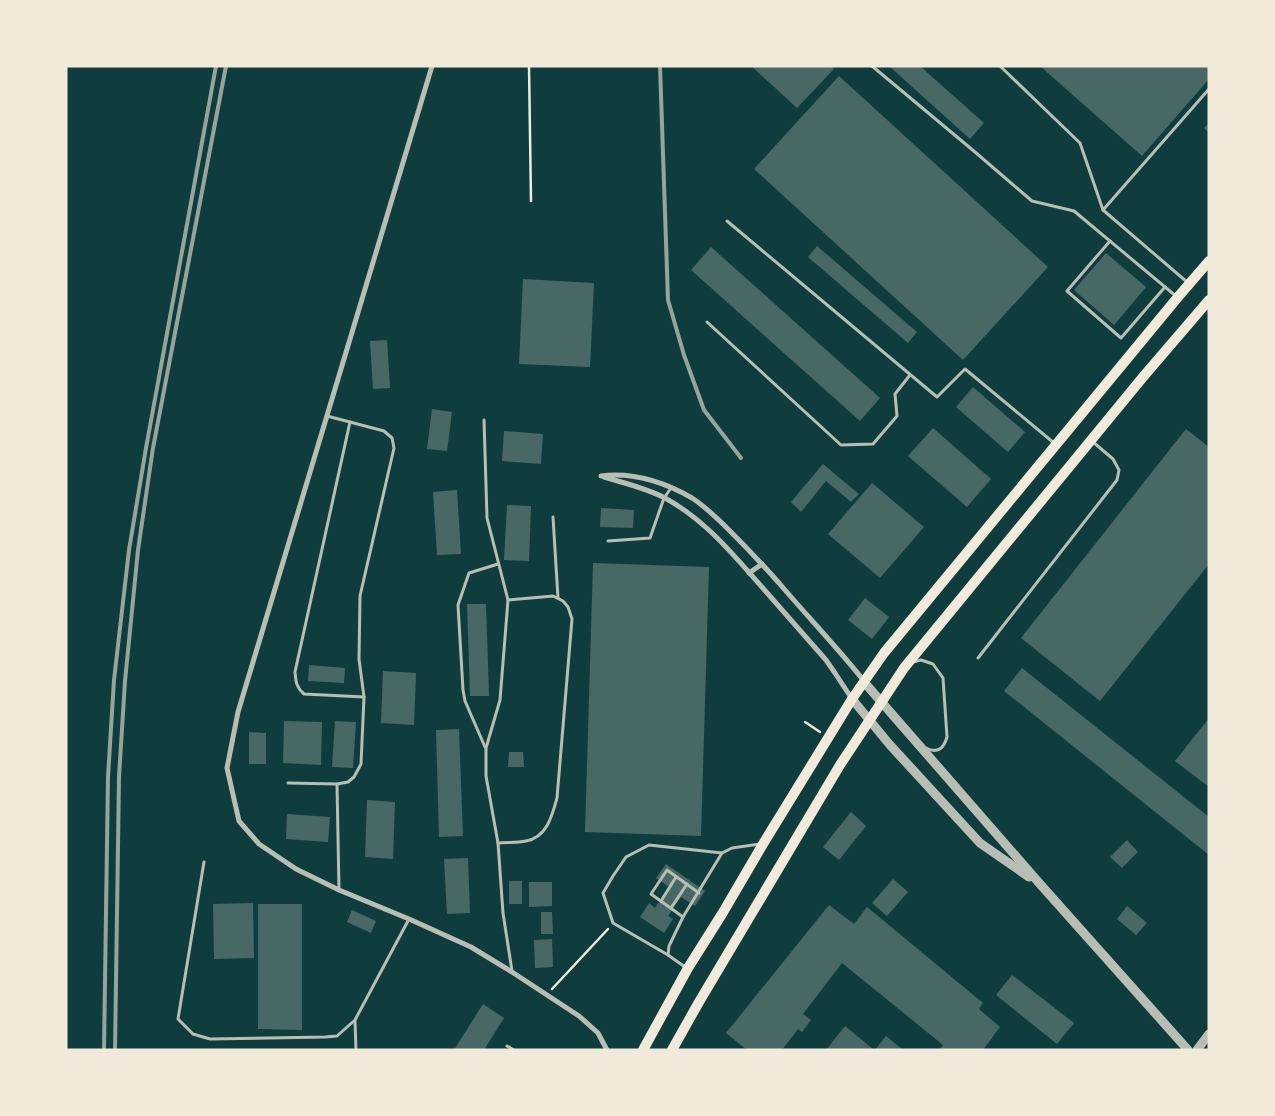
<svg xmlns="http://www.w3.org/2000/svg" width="1275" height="1116" viewBox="0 0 1275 1116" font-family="'Roboto Serif',serif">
<rect width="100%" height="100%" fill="#0f3d3e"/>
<g fill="#486865">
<path d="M751,66H831L834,69L797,108Z"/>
<path d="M889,66H920L984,123L970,139Z"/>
<path d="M1040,66H1209V79L1142,156Z"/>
<path d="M839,76L1048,267L963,360L754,169Z"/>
<path d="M1209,123V133L1204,128Z"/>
<path d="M817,246L917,332L908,343L808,257Z"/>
<path d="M711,247L880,398L860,421L691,270Z"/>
<path d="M1106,253L1146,287L1114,325L1074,290Z"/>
<path d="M523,279L594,283L590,367L519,364Z"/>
<path d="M387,340L390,388L373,389L370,341Z"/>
<path d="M973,387L1025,432L1008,452L956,407Z"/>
<path d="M432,409L452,412L447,451L427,449Z"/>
<path d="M933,428L991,479L967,507L908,456Z"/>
<path d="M1186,429L1209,447V564L1100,701L1021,638Z"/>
<path d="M504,431L543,434L541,464L502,461Z"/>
<path d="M823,464L859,494L851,502L826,481L801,512L791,502Z"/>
<path d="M872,483L924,527L880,578L828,534Z"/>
<path d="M457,490L461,554L437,555L433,492Z"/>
<path d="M507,505L531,506L529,561L504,560Z"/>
<path d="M601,508L634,510L633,528L600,527Z"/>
<path d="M593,563L709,567L701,836L585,832Z"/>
<path d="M865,598L889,617L872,639L848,620Z"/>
<path d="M467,604H486L489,696H470Z"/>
<path d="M309,665L345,668L344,683L308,681Z"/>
<path d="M1022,668L1209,817V855L1004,691Z"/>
<path d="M383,671L416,673L414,725L381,723Z"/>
<path d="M1209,718V787L1175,761Z"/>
<path d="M284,721L322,722L321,765L283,763Z"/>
<path d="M335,721L356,722L353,768L332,767Z"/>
<path d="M459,729L463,836L439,837L436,730Z"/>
<path d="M249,732L266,733V764H249Z"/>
<path d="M509,752H523L524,767H508Z"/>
<path d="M367,800L395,802L393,859L365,857Z"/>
<path d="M851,812L866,826L839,860L823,847Z"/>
<path d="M287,814L330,817L328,842L286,839Z"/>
<path d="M1127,840L1138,852L1122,868L1110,857Z"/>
<path d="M468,858L470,913L447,914L444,859Z"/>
<path d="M666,864L705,891L695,906L681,897L668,916L673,919L664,933L640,917L649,903L655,908L669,887L656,878Z"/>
<path d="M893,879L908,892L887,916L872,903Z"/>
<rect x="509" y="881" width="13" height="23"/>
<path d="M529,882H552V906L529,907Z"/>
<path d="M253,903L254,958L214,959L213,904Z"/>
<path d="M258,904H302V1030L258,1029Z"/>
<path d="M829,905L854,924L867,907L983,1003L979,1009L1000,1027L983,1050H939L943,1045L842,963L803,1014L811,1020L802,1032L798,1029L782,1050H747L726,1033Z"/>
<path d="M1127,906L1147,923L1136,935L1117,919Z"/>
<path d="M352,910L376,921L371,933L347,922Z"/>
<path d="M541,912H552L553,934H541Z"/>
<path d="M552,939L553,967L535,968L534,940Z"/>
<path d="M1012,975L1074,1023L1057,1044L996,995Z"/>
<path d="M483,1004L504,1018L484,1050H454Z"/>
<path d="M845,1026L874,1050H826Z"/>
<path d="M886,1036L903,1050H875Z"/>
</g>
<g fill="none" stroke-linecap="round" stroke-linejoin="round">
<g stroke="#f1e9da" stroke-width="2.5">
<path d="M529,66L531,201"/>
<path d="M805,722L820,732"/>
<path d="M552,989L608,929"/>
</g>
<g stroke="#b8beb3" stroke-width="3">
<path d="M872,66L975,152L1032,201L1074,211L1177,297"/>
<path d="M1000,66L1080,143L1103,210L1187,282"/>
<path d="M1103,210L1209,89"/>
<path d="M727,221L937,397L965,369L1054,443"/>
<path d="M1110,241L1067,291L1121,338L1165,287"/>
<path d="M707,322L841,445L873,444L897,416L895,394L910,375"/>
<path d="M484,420L487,518L508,600L500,700L486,748V776L498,843L503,913L512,971"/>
<path d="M350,422L295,672C296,682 296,687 304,694L364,697"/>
<path d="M553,517L558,598"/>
<path d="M608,541L650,538L664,498L671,488"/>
<path d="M978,658L1117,480L1119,470L1113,459L1093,442"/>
<path d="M913,662L921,660L933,664L943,678L947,737C944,748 938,754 926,748"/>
<path d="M485,747L465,701L463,690L458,605L469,573L498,564"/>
<path d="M288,783L337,784L348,782L354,777L361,764L364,697L359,659L360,596L394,448L392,438L384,431L327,416"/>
<path d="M337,784L339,890"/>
<path d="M498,843C507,842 517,843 526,841C547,837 552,816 557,798L572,619L568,607L563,601L553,596L508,600"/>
<path d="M204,862L178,1019L193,1034L210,1039L325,1037L337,1036L355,1020L409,919"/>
<path d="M661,901L676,877"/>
<path d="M671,908L687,884"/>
<path d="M683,917L651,894L667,870L699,893"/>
<path d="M668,955L613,923L603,893L613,876L626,857L649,845L722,853"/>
<path d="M685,967L668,955L669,946L683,917L722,853L732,848L760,844"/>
<path d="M355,1021L356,1050"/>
<path d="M507,1046L514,1050"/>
</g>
<g stroke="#b8beb3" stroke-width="5">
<path d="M432,66L238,712L227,768L239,821L259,844L296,869L339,890L409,919L471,947L512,972L579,1016L598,1033L607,1050"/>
<path d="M601,476C633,472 664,482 692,498C706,507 718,519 729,530C746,547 763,565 779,583C807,616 837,647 864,681"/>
<path d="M604,477C624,483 646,488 665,498C705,520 731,552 761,586C782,610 804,635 826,660L835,673L852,699"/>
<path d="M749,573L762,564"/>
</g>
<g stroke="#b8beb3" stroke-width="9">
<path d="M864,682L1040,884L1188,1050"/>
<path d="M852,699L890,745L980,843L1029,877"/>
<path d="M1197,1050L1209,1034"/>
</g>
<g stroke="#f1e9da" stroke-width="10">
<path d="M643,1050L688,968L722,914L763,844L852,699L884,653L1178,297L1209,261"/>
<path d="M672,1050L699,1002L840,765L904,668L1143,377L1209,300"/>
</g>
<g stroke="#97a49c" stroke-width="4">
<path d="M660,66L668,300L684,355L704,410L741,458"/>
<path d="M104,1050L108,777L114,680L129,550L146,448L216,66"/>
<path d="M115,1050L119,777L125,681L138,550L153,448L226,66"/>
</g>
</g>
<rect width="1275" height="1116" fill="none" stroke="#f1e9da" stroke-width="135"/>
</svg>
